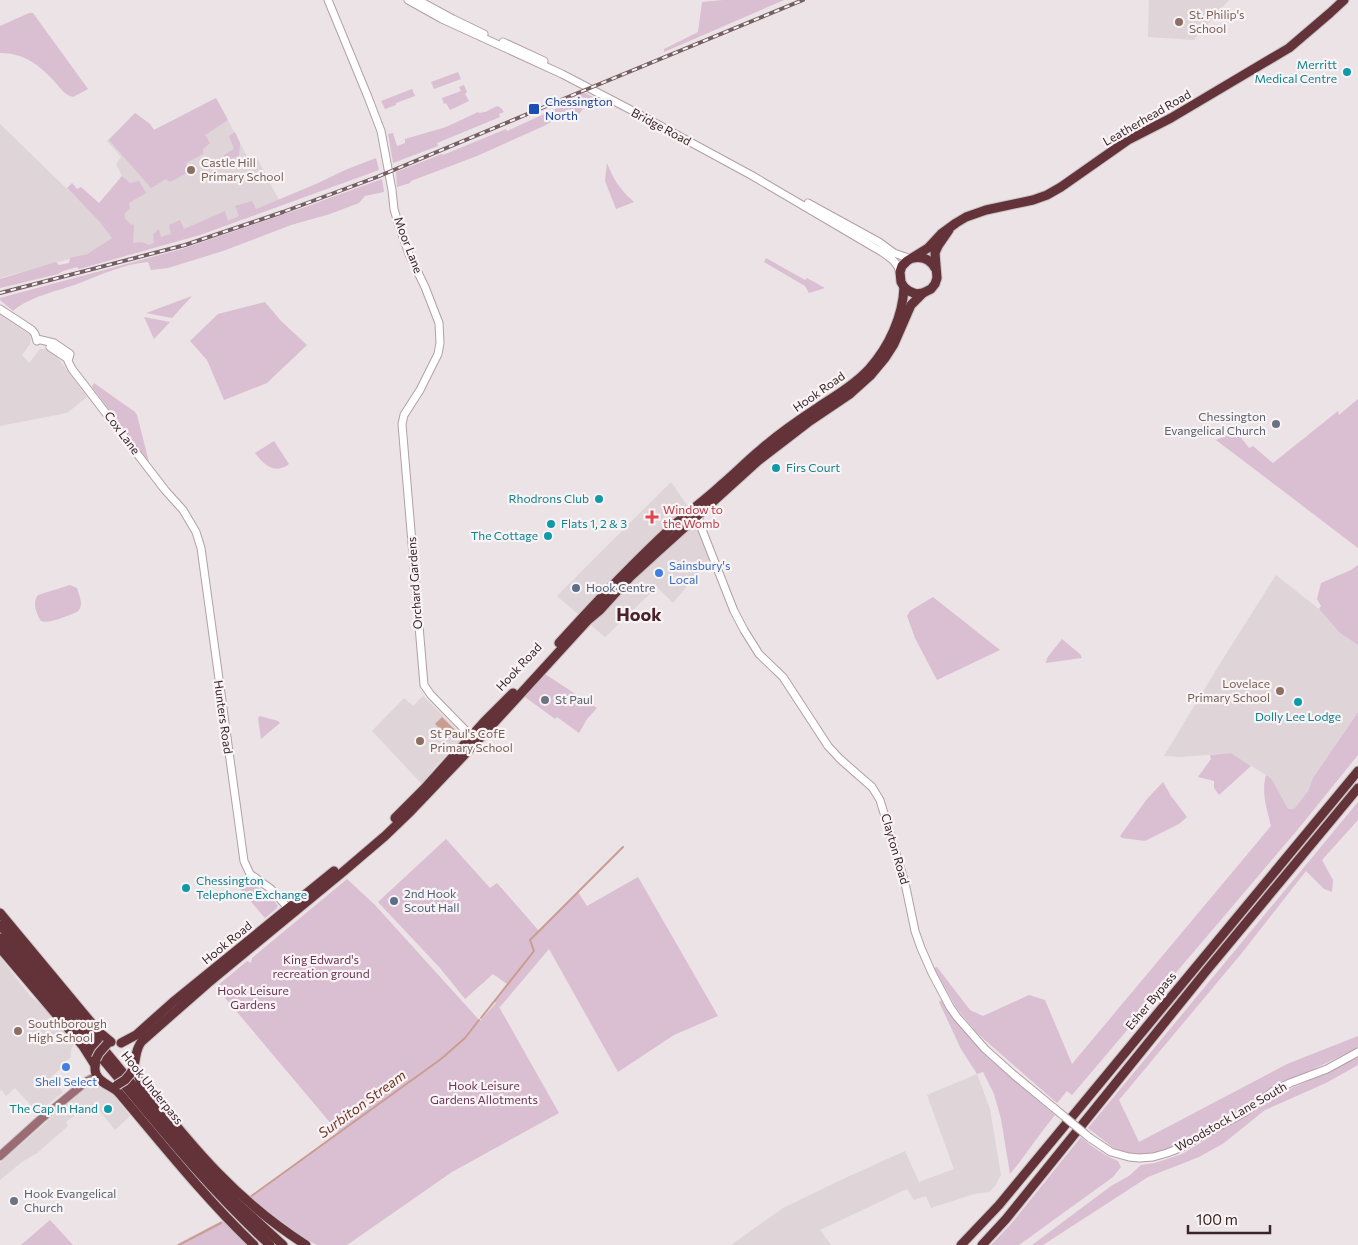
<svg xmlns="http://www.w3.org/2000/svg" width="1358" height="1245" viewBox="0 0 1358 1245" font-family="Commissioner,sans-serif">
<rect width="100%" height="100%" fill="#ebe3e6"/>
<g fill="#dfd4d8">
<path d="M1149,0H1229L1195,38V40L1148,37Z"/>
<path d="M216,98L249,160L256,156L281,204L138,253L112,238L87,254L0,278V124L99,220L134,188L122,176L116,164L121,157L107,141L135,113L150,124L154,130Z"/>
<path d="M0,315L29,334L31,338L30,344L22,355L29,363L40,349H44L50,350L61,362L87,397L67,413L0,426Z"/>
<path d="M671,482L699,522L712,556L673,603L657,587L605,637L557,596Z"/>
<path d="M1276,575L1319,609L1340,633L1358,645V712L1313,778L1308,791L1294,809L1288,810L1271,778L1231,753L1181,757L1164,756L1216,670Z"/>
<path d="M423,696L461,734L460,741L434,768L423,785L372,731L404,698L413,706Z"/>
<path d="M0,957L31,997L43,1006L74,1043L71,1050V1057L66,1061L67,1063L51,1077L63,1092L38,1113L15,1088L6,1096L2,1090L0,1091Z"/>
<path d="M977,1074L990,1109L1001,1175L995,1186L989,1192L974,1194L931,1208L926,1196L914,1200L907,1189L820,1230L831,1245H731L783,1208L843,1179L905,1151L919,1182L954,1169L927,1095Z"/>
<path d="M89,1085L97,1086L112,1093L130,1116L115,1130L95,1105L82,1116L79,1112L66,1122L68,1126L37,1153L22,1162L0,1180V1163Z"/>
</g>
<g fill="#dabed1">
<path d="M723,0H784L664,52V49L698,32L702,2Z"/>
<path d="M29,13H33L88,89L73,97C65,95 61,89 55,82C39,65 25,53 0,53V26Z"/>
<path d="M458,72L461,79L434,89L431,82Z"/>
<path d="M464,85L467,92L465,94L469,101L450,110L446,103L444,104L442,98L461,91L459,87Z"/>
<path d="M412,89L415,96L396,103V105L385,109L381,101Z"/>
<path d="M583,92L593,97L573,121L564,115L544,126L477,156L411,181L410,183L397,187L396,172L442,154L443,155L506,129L507,131L571,102Z"/>
<path d="M216,98L228,120L205,135L210,143L203,149V154L186,163L189,172L170,182L166,179L151,188L109,140L135,113L150,124L154,130Z"/>
<path d="M497,106L501,108L504,112L499,114L500,117L437,143L438,146L393,163L388,134L393,133L397,146L405,143V139L446,127L478,112L479,113L485,112Z"/>
<path d="M235,132L240,143L239,156L219,164L218,159L234,149L229,136Z"/>
<path d="M376,158L379,170L200,235L79,269L77,267L63,271L58,274L0,288V279L56,262L59,265L69,263L70,258L87,254L112,238L99,221L67,188L72,183L77,189L81,187L99,203L122,176L130,183L139,181L146,193L129,203L130,209C125,212 123,214 126,220L129,222L130,224L134,225L133,243L142,242L149,245L154,243L153,234L159,229L161,237L171,234L169,225L180,220L184,229L225,211L228,221L239,216L235,206L252,201L256,209L316,184L345,170Z"/>
<path d="M607,163C613,179 621,191 634,202L616,209L605,181Z"/>
<path d="M382,179L384,192L365,196L359,203L330,214L291,225L223,251L168,268L151,270L148,262C123,264 101,275 77,284C55,292 31,296 13,311L0,300V298L182,249L314,204L324,200Z"/>
<path d="M766,258L805,280L807,278L825,288L809,293L805,286L764,262Z"/>
<path d="M192,296L172,318L146,313Z"/>
<path d="M265,302L280,320L307,345L267,383L224,400L207,360L190,341L218,314Z"/>
<path d="M144,317L170,322L154,339Z"/>
<path d="M94,383L135,412L137,415L149,462L92,387Z"/>
<path d="M1358,399V548L1216,440L1236,431L1249,448L1253,446L1273,463L1338,411L1339,415Z"/>
<path d="M274,441L289,464C275,475 264,465 255,453Z"/>
<path d="M1358,565V645L1340,633L1319,609L1321,606L1317,599L1321,583L1351,570Z"/>
<path d="M70,585L77,588C79,596 85,606 77,612C66,616 51,624 41,621C36,613 32,603 38,595Z"/>
<path d="M933,597L1000,650L937,680L915,638L907,616L910,611Z"/>
<path d="M1062,639L1080,654L1082,658L1046,663L1047,658Z"/>
<path d="M545,674L597,708L587,719L579,733L557,717L555,719L525,697L527,693Z"/>
<path d="M1358,712V755L1299,828L1072,1095L1067,1091L1057,1103L978,1034L957,1009L934,968L937,967L970,1010L983,1016L1029,995L1045,1000L1072,1064L1271,826C1267,809 1261,793 1266,775L1271,778L1288,809H1294L1308,791L1313,778Z"/>
<path d="M260,716L278,721L280,723L261,739L258,718Z"/>
<path d="M1231,753L1251,766L1219,795L1214,788V781L1198,777L1211,759L1210,755Z"/>
<path d="M1163,782L1171,796L1187,817L1179,824L1145,841L1122,838L1120,836L1147,799Z"/>
<path d="M1358,802V820L1322,860L1333,880L1332,892L1324,889L1306,871L1241,954L1119,1100L1139,1142L1287,1064L1358,1036V1048L1269,1090L1235,1113L1205,1130L1162,1152L1147,1155H1136L1116,1150L1088,1128Z"/>
<path d="M446,839L490,888L497,883L539,931L578,892L587,906L638,877L718,1016L674,1035L618,1072L549,949L500,1007L498,1005L559,1113L452,1172L347,1245H317L313,1243L287,1226L250,1197L338,1132L216,987L247,961L251,963L252,958L347,879L375,905L480,1021L496,1003L494,1001L507,984L493,974L465,999L440,968L378,902Z"/>
<path d="M242,877L269,894L278,906L276,909L265,918L235,883Z"/>
<path d="M942,1000L955,1019L987,1057L1055,1115C1039,1134 1026,1155 1010,1174L1001,1119L994,1094L983,1072L977,1074L961,1049L939,1002Z"/>
<path d="M1358,1057V1065L1326,1083L1265,1110L1224,1143L1199,1157L1148,1177L1043,1245H1032L1111,1186L1129,1176L1141,1165L1155,1163L1182,1154L1240,1119L1273,1096L1327,1073Z"/>
<path d="M1081,1137C1092,1147 1104,1155 1118,1161L1121,1167L1113,1177L1019,1245H991L1011,1224Z"/>
<path d="M50,1220L73,1245H21Z"/>
<path d="M223,1220L248,1245H176Z"/>
</g>
<path fill="#ca9d91" d="M442,717L456,731L449,738L435,724Z"/>
<g fill="none" stroke-linecap="round" stroke-linejoin="round">
<g stroke="#ca9d91" stroke-width="2">
<path d="M481,1018L534,951L530,940L623,847"/>
<path d="M250,1197L441,1059L465,1038L479,1020"/>
<path d="M179,1245L221,1223"/>
</g>
<defs>
<g id="secondary">
<path d="M328,0L368,97L381,131L392,190L394,209L398,223L409,254L425,287L439,323L440,343L438,354L420,390L404,415L402,424L405,460L424,685L431,695L471,736"/>
<path d="M408,0L442,19L562,74L633,111L751,175L882,252C891,258 897,262 900,272"/>
<path d="M418,0L453,19L484,34"/>
<path d="M503,42L544,61"/>
<path d="M808,203L879,242L894,253L911,259"/>
<path d="M0,309L32,330L35,334L37,341"/>
<path d="M37,339L54,343L70,354L68,361L72,369L165,490L183,510L196,532L201,548L244,861L250,874L271,889L289,909"/>
<path d="M50,347L68,359"/>
<path d="M698,512L699,514V522L734,611L744,630L759,654L783,677L828,746L840,759L872,787L880,800L905,883L915,931L921,948L932,973L950,1007L957,1017L985,1049L1014,1075L1054,1108"/>
<path d="M1090,1138L1111,1152L1129,1157L1139,1158L1153,1157L1167,1153L1180,1148L1245,1112L1272,1092L1290,1083L1327,1069L1358,1052"/>
</g>
<path id="primary" d="M0,1156L41,1119L87,1081L97,1076"/>
<g id="highway">
<path d="M949,230L938,246L935,253L937,278L935,284L931,289L923,293L916,294L909,291L904,287L901,282L900,272L902,266L907,261L928,248L941,234L956,223L966,217L986,210L1033,200L1047,195L1061,187L1128,140L1171,118L1289,48L1330,13L1344,0"/>
<path d="M913,258C923,256 930,259 935,268"/>
<path d="M559,643C596,602 633,563 673,526C688,512 705,500 720,486C733,475 746,462 759,451C777,435 797,421 817,408C835,396 854,385 869,369C889,347 903,316 904,287"/>
<path d="M395,818L424,789L484,722L513,693"/>
<path d="M0,913L99,1032L111,1042"/>
<path d="M0,925L115,1063L162,1121L188,1152L238,1204L283,1245"/>
<path d="M0,938C39,984 77,1029 116,1075C165,1134 213,1193 270,1245"/>
<path d="M0,948L83,1046L95,1065"/>
<path d="M121,1043L136,1035L173,1002L334,871"/>
<path d="M96,1059C95,1064 94,1069 96,1074C100,1084 113,1086 119,1093C163,1145 205,1198 254,1245"/>
<path d="M135,1067L140,1080L144,1086C193,1148 238,1202 306,1245"/>
<path d="M131,1073C138,1061 133,1052 142,1041L208,983L344,871L385,836L411,811L471,748L588,620L600,610L630,577L653,556L758,461L810,421L850,394L870,376L885,358L894,344L911,305L923,293"/>
<path d="M961,1245L999,1205L1358,771"/>
<path d="M982,1245L1006,1219L1207,970L1358,788"/>
</g>
</defs>
<use href="#secondary" stroke="#b39fa5" stroke-width="9"/>
<use href="#primary" stroke="#c8c2c3" stroke-width="10"/>
<use href="#highway" stroke="#c8c2c3" stroke-width="11"/>
<use href="#secondary" stroke="#fff" stroke-width="7"/>
<use href="#primary" stroke="#9c6c75" stroke-width="8"/>
<use href="#highway" stroke="#64333a" stroke-width="9"/>
<defs>
<path id="rail" d="M0,293L185,245L283,212L377,177L573,95L803,0"/>
</defs>
<use href="#rail" stroke="#765f64" stroke-width="4"/>
<use href="#rail" stroke="#f8f3f5" stroke-width="2" stroke-dasharray="5.5" stroke-linecap="butt"/>
<defs>
<path id="secondary-bridge" d="M1054,1108L1090,1138"/>
<g id="highway-bridge">
<path d="M96,1059L99,1053L107,1044"/>
<path d="M117,1085L125,1080L131,1073"/>
</g>
</defs>
<use href="#secondary-bridge" stroke="#b39fa5" stroke-width="9" stroke-linecap="butt"/>
<use href="#highway-bridge" stroke="#c8c2c3" stroke-width="11" stroke-linecap="butt"/>
<use href="#secondary-bridge" stroke="#fff" stroke-width="7"/>
<use href="#highway-bridge" stroke="#64333a" stroke-width="9"/>
</g>
<g fill="#8d6e63" stroke="#f8f3f5" stroke-width="2">
<circle cx="1179" cy="22" r="5"/>
<circle cx="191" cy="170" r="5"/>
<circle cx="1280" cy="691" r="5"/>
<circle cx="420" cy="741" r="5"/>
<circle cx="18" cy="1031" r="5"/>
</g>
<g fill="#0f9aa8" stroke="#f8f3f5" stroke-width="2">
<circle cx="1347" cy="72" r="5"/>
<circle cx="776" cy="468" r="5"/>
<circle cx="599" cy="499" r="5"/>
<circle cx="551" cy="524" r="5"/>
<circle cx="548" cy="536" r="5"/>
<circle cx="1298" cy="702" r="5"/>
<circle cx="186" cy="888" r="5"/>
<circle cx="108" cy="1109" r="5"/>
</g>
<rect fill="#1a4fb4" stroke="#f8f3f5" stroke-width="2" x="528" y="103" width="12" height="12" rx="2.5"/>
<g fill="#6b7280" stroke="#f8f3f5" stroke-width="2">
<circle cx="1276" cy="424" r="5"/>
<circle cx="545" cy="700" r="5"/>
<circle cx="14" cy="1201" r="5"/>
</g>
<path fill="#e0444e" stroke="#f8f3f5" stroke-width="2" d="M649.5 509.5h5v5h5v5h-5v5h-5v-5h-5v-5h5z"/>
<g fill="#3f7fe0" stroke="#f8f3f5" stroke-width="2">
<circle cx="659" cy="573" r="5"/>
<circle cx="66" cy="1067" r="5"/>
</g>
<g fill="#5c6f8a" stroke="#f8f3f5" stroke-width="2">
<circle cx="576" cy="588" r="5"/>
<circle cx="394" cy="901" r="5"/>
</g>
<g text-anchor="middle" stroke-width="4.5" stroke-linejoin="round" paint-order="stroke">
<g font-size="12" fill="#785e54" stroke="#f8f3f5" text-anchor="start">
<text x="1189" y="19">St. Philip's<tspan x="1189" dy="14">School</tspan></text>
<text x="201" y="167">Castle Hill<tspan x="201" dy="14">Primary School</tspan></text>
<text x="1270" y="688" text-anchor="end">Lovelace<tspan x="1270" dy="14">Primary School</tspan></text>
<text x="430" y="738">St Paul's CofE<tspan x="430" dy="14">Primary School</tspan></text>
<text x="28" y="1028">Southborough<tspan x="28" dy="14">High School</tspan></text>
</g>
<g font-size="12" fill="#0d838f" stroke="#f8f3f5" text-anchor="end">
<text x="1337" y="69">Merritt<tspan x="1337" dy="14">Medical Centre</tspan></text>
<text x="786" y="472" text-anchor="start">Firs Court</text>
<text x="589" y="503">Rhodrons Club</text>
<text x="561" y="528" text-anchor="start">Flats 1, 2 &amp; 3</text>
<text x="538" y="540">The Cottage</text>
<text x="1298" y="721" text-anchor="middle">Dolly Lee Lodge</text>
<text x="196" y="885" text-anchor="start">Chessington<tspan x="196" dy="14">Telephone Exchange</tspan></text>
<text x="98" y="1113">The Cap In Hand</text>
</g>
<g font-size="12" fill="#164399" stroke="#f8f3f5" text-anchor="start">
<text x="545" y="106">Chessington<tspan x="545" dy="14">North</tspan></text>
</g>
<g font-size="12" fill="#3b2429" stroke="#f8f3f5">
<text transform="translate(1147 118) rotate(-30)" y="4">Leatherhead Road</text>
<text transform="translate(661 127) rotate(28)" y="4">Bridge Road</text>
<text transform="translate(408 245) rotate(69)" y="4">Moor Lane</text>
<text transform="translate(819 392) rotate(-35)" y="4">Hook Road</text>
<text transform="translate(122 433) rotate(53)" y="4">Cox Lane</text>
<text transform="translate(415 583) rotate(-94)" y="4">Orchard Gardens</text>
<text transform="translate(519 667) rotate(-47)" y="4">Hook Road</text>
<text transform="translate(223 717) rotate(82)" y="4">Hunters Road</text>
<text transform="translate(895 849) rotate(74)" y="4">Clayton Road</text>
<text transform="translate(227 943) rotate(-39)" y="4">Hook Road</text>
<text transform="translate(1151 1001) rotate(-50)" y="4">Esher Bypass</text>
<text transform="translate(152 1088) rotate(51)" y="4">Hook Underpass</text>
<text transform="translate(1231 1117) rotate(-30)" y="4">Woodstock Lane South</text>
</g>
<g font-size="12" fill="#5b616d" stroke="#f8f3f5" text-anchor="start">
<text x="1266" y="421" text-anchor="end">Chessington<tspan x="1266" dy="14">Evangelical Church</tspan></text>
<text x="555" y="704">St Paul</text>
<text x="24" y="1198">Hook Evangelical<tspan x="24" dy="14">Church</tspan></text>
</g>
<g font-size="12" fill="#be3a42" stroke="#f8f3f5" text-anchor="start">
<text x="663" y="514">Window to<tspan x="663" dy="14">the Womb</tspan></text>
</g>
<g font-size="12" fill="#366cbe" stroke="#f8f3f5" text-anchor="start">
<text x="669" y="570">Sainsbury's<tspan x="669" dy="14">Local</tspan></text>
<text x="66" y="1086" text-anchor="middle">Shell Select</text>
</g>
<g font-size="12" fill="#4e5e75" stroke="#f8f3f5" text-anchor="start">
<text x="586" y="592">Hook Centre</text>
<text x="404" y="898">2nd Hook<tspan x="404" dy="14">Scout Hall</tspan></text>
</g>
<g font-size="12" fill="#6d3353" stroke="#f8f3f5">
<text x="321" y="964">King Edward's<tspan x="321" dy="14">recreation ground</tspan></text>
<text x="253" y="995">Hook Leisure<tspan x="253" dy="14">Gardens</tspan></text>
<text x="484" y="1090">Hook Leisure<tspan x="484" dy="14">Gardens Allotments</tspan></text>
</g>
<g font-size="14" font-style="italic" fill="#703625" stroke="#f8f3f5">
<text transform="translate(362 1104) rotate(-36)" y="5">Surbiton Stream</text>
</g>
<g font-size="18" font-weight="bold" fill="#4b222a" stroke="#f8f3f5">
<text x="639" y="621">Hook</text>
</g>
</g>
<path d="M1188 1225v8h82v-8" fill="none" stroke="#3b2429" stroke-width="2.5"/>
<text x="1196" y="1225" font-size="15" fill="#3b2429" stroke="#f8f3f5" stroke-width="4" paint-order="stroke">100 m</text>
</svg>
